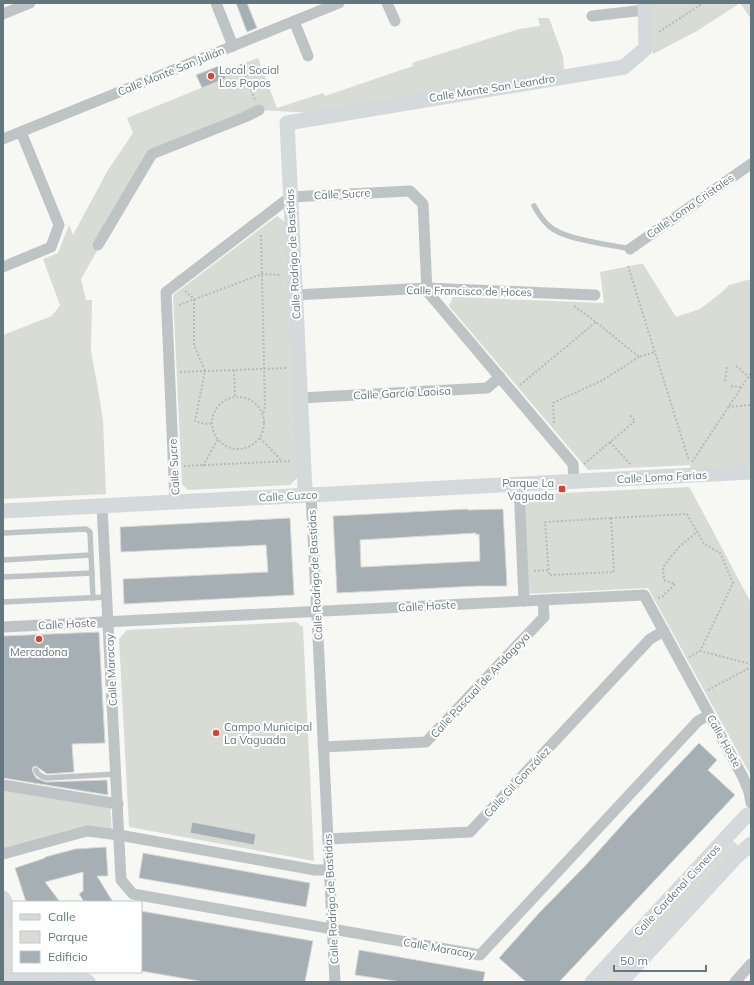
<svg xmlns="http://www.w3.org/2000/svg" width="754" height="985" viewBox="0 0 754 985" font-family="Mulish,sans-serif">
<rect width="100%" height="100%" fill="#f7f7f4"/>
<g fill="#d8dcd4">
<path d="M652,3H751V19L740,3L697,31L653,54Z"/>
<path d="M538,18H549L563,56L564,71L313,113L259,110L152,154L81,279L86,300H92L91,351L99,395L103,421L106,494L3,499V335L52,316L60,305L43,259L58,253L69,225L73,235L108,170L133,133L127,118L226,78L224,71L258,58L277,108L323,93L325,96L413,66L412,63L519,29L540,26Z"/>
<path d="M277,216L285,222L298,477L290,485L188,490L182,484L173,295Z"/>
<path d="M640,264H643L676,317L700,309L721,293L729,285L751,279V465L690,468V465L588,470L449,306L453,297L604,303L600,272Z"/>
<path d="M688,487L690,488L751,603V774H750L648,588L523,594L519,495Z"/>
<path d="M296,622L303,627L314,861L129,827L119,639L127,630Z"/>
<path d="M3,785L110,802L112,835L87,831L3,854Z"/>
<path d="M730,840L736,843L739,849L621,982H592Z"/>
<path d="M3,904L13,918V972H67L88,982H3Z"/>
</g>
<g fill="#a6b0b4" stroke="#d9d9d7" fill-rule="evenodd">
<path d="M236,3H247L257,28L247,32Z"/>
<path d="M221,65L226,78L202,88L196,75Z"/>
<path d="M468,509V510L503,509L507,586H478L337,593L333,516ZM476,533V535L479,534L480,561L361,567L360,540Z"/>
<path d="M290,518L294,595L124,604L123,579L268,572L266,545L121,552L120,527Z"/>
<path d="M99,632L105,743L72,744L74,772L47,774L36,766L33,767L32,770L36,778L46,782L107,780L108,795L3,778V636Z"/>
<path d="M699,743L717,760L708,770L735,795L559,982H526L499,958L539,913L586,865L630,816Z"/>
<path d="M192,822L256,834L254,845L190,833Z"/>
<path d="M106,847L108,876H97L113,902H84L79,894L83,891V872L45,882L60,902H26L15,868L45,858V857L75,849Z"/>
<path d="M143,853L310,883L306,907L139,878Z"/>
<path d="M141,911L313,941L305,982H205L141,971Z"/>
<path d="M359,950L485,972L483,982H402L355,975Z"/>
</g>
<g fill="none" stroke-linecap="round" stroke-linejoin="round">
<g stroke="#b7bbbd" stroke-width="2" stroke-dasharray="2 2" stroke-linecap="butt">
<path d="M659,32L703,3"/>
<path d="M241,64L255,100"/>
<path d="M261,235L265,406L263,415"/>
<path d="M628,266L689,461"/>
<path d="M185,291L194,299V345L205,371L195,421L205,424L213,423"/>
<path d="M179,305L262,274L281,275"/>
<path d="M574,306L596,322L639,357L655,352"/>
<path d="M736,366L749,377"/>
<path d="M234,370L235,398"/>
<path d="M180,372L286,368"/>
<path d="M725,381L727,367"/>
<path d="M520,385L596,322"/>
<path d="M731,386L741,387"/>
<circle cx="238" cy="423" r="26"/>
<path d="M728,407L751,405"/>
<path d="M554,423L553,403L601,381L639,357"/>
<path d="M260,438L282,461"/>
<path d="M610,442L631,465"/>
<path d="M692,462L751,373"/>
<path d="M584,464L635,421L629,414"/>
<path d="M184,466L290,461"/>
<path d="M203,466L218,439"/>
<path d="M611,518L614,572L549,575L545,522Z"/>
<path d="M611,518L687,514L704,544L720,553L733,583L700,651"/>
<path d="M534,571L548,570"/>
<path d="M658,598L663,596L675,584L664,580L663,567L679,547L698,531"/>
<path d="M689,657L700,651L751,664"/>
<path d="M708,690L751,667"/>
</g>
<g stroke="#bec4c6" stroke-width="5.5">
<path d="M534,206C538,213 542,220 549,226C564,240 608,244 630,249"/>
<path d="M3,533L86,529L90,532L93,598"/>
<path d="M3,560L91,555"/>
<path d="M3,577L92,573"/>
<path d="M3,602L107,597"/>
<path d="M36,770C38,775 41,776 46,778L116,774"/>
</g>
<g stroke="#bec4c6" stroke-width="11">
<path d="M216,3L233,46"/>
<path d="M387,3L395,21"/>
<path d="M3,14L30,3"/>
<path d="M592,16L645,10"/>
<path d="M294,21L308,56"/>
<path d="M3,139L339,3"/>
<path d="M98,245L152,154L245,117L259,110"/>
<path d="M630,249L751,164"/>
<path d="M3,267L51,247L59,225L21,132"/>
<path d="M295,295L427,288L595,295"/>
<path d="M300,398L487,388L500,377"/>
<path d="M519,485L524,601"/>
<path d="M311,495L335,982"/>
<path d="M175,501L166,292L290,197L410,191L423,204L427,291L573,464L574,482"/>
<path d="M102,506L121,880L133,894L480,955L698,721L709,715"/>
<path d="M3,627L644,595L743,777L749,792L751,803"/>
<path d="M323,747L426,742L544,617L543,600"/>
<path d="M3,785L118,804"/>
<path d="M328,839L470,832L650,639L664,631"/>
<path d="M3,854L87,831L119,835L315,870H329"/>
<path d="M735,982L751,964"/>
</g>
<g stroke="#d4d9db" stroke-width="15">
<path d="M311,495L305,490L287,123L624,67L646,48L645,3"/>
<path d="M3,511L751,472"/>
<path d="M3,898L13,918"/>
<path d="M67,972L88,982"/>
<path d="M3,979L53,982"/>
<path d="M592,982L747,815"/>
<path d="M621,982L738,855L751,844"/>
</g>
</g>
<g fill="#db4431" stroke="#fff" stroke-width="1.5">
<circle cx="211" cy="76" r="4"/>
<rect x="558" y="485" width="8" height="8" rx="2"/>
<circle cx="39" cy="639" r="4"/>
<circle cx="216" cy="733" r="4"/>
</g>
<g text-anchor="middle" stroke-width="4" stroke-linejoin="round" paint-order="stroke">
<g font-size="11" fill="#64767e" stroke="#fff" text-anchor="start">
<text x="219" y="74">Local Social<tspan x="219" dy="13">Los Popos</tspan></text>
<text x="554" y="487" text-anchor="end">Parque La<tspan x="554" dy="13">Vaguada</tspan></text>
<text x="39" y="656" text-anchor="middle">Mercadona</text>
<text x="224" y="731">Campo Municipal<tspan x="224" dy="13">La Vaguada</tspan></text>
</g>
<g font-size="11" fill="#64767e" stroke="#fff">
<text transform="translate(171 71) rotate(-22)" y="4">Calle Monte San Julián</text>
<text transform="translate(492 88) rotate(-9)" y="4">Calle Monte San Leandro</text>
<text transform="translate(342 194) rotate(-3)" y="4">Calle Sucre</text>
<text transform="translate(690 206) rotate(-35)" y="4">Calle Loma Cristales</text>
<text transform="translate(293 254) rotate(-93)" y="4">Calle Rodrigo de Bastidas</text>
<text transform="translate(469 291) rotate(1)" y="4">Calle Francisco de Hoces</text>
<text transform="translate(402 393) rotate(-3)" y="4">Calle García Laoisa</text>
<text transform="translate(174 467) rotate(-93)" y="4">Calle Sucre</text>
<text transform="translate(662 477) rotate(-3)" y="4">Calle Loma Farias</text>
<text transform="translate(288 496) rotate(-3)" y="4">Calle Cuzco</text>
<text transform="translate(315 575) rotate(-93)" y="4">Calle Rodrigo de Bastidas</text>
<text transform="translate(427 606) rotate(-3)" y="4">Calle Hoste</text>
<text transform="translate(67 624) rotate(-3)" y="4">Calle Hoste</text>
<text transform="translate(111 670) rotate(-93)" y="4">Calle Maracay</text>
<text transform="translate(480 685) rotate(-47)" y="4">Calle Pascual de Andagoya</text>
<text transform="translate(724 741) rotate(61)" y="4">Calle Hoste</text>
<text transform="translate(517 782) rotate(-47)" y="4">Calle Gil González</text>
<text transform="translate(677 890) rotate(-47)" y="4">Calle Cardenal Cisneros</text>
<text transform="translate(331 899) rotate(-93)" y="4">Calle Rodrigo de Bastidas</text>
<text transform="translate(439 948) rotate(10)" y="4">Calle Maracay</text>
</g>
</g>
<rect width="754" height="985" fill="none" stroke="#64767e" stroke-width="8"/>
<rect x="12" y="901" width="130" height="72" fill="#ffffff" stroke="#c1c8cb"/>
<rect x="20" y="914" width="20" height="6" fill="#d4d9db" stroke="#c1c8cb"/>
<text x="48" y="921" font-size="12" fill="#64767e">Calle</text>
<rect x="20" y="931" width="20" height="12" fill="#d8dcd4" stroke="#c1c8cb"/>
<text x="48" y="941" font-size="12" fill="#64767e">Parque</text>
<rect x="20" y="951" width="20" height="12" fill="#a6b0b4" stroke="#c1c8cb"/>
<text x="48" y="961" font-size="12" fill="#64767e">Edificio</text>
<path d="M614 965v6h92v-6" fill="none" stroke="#64767e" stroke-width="2"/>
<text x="620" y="965" font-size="12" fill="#64767e" stroke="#ffffff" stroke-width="3" paint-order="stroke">50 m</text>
</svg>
